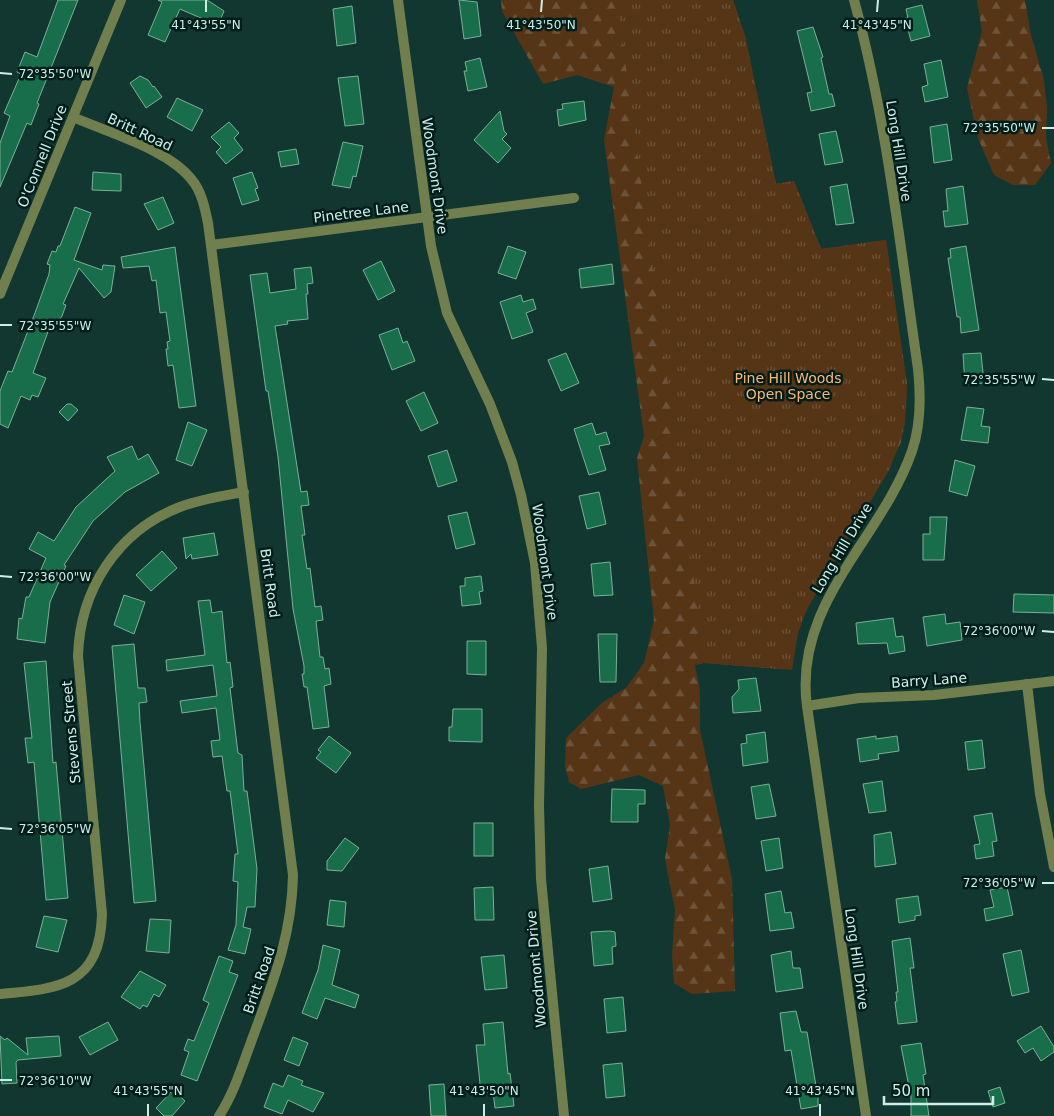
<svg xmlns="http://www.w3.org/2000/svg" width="1054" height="1116" viewBox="0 0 1054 1116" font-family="'DejaVu Sans',sans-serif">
<defs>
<pattern id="forest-firs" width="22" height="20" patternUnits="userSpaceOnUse" patternTransform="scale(1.25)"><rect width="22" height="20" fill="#563517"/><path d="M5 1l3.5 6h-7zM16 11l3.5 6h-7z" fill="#6d5339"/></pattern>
<pattern id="park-tufts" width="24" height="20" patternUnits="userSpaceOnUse" patternTransform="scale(1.25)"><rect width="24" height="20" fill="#563517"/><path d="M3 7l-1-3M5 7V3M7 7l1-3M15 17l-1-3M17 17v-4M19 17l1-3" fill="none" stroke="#6d5339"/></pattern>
</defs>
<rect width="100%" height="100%" fill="#123731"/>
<g fill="url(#forest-firs)">
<path d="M501,0H733L745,36L776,184L794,181L821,249L886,240L907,391L905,422L901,442L886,475L814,594L788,608L779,669L705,663L695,665L700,691V730L732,879L735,991L692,994L674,983L672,956L675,910L665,859L670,825L663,786L639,775L581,789L569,782L565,766L566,738L603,702L626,688L644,663L654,620L637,458L644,436L604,140L614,87L577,75L543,84L502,11Z"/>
<path d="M977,0H1025L1031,35L1044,80L1047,108L1046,138L1051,163L1035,185H1013L994,175L978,138L967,88L982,31Z"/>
</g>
<path fill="url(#park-tufts)" d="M617,0H733L745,36L776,184L794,181L821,249L886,240L907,383L904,429L890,468L807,609L798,633L792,670L705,663Z"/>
<g fill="#186d4b" stroke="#7ab194">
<path d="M58,0H78L37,103L39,104L31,125L27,123L24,130L0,187V143L10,116L4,113L21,74L17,72L25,52L37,57Z"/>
<path d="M158,0H207L224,11L219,23L211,19L210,22L180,9L165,42L148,35L162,2Z"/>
<path d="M459,0L477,2L481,36L464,39Z"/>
<path d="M922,5L930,36L911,41L905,18H908L906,9Z"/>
<path d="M352,6L356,43L337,46L333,9Z"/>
<path d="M813,27L823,57L821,58L829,94H832L835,106L811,111L807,93L812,92L797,31Z"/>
<path d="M480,58L487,87L468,91L464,71H467L465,62Z"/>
<path d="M941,60L948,97L925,102L922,87L928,85L924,64Z"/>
<path d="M140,76L148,80L153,87L154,86L162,97L146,108L130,83Z"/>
<path d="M358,76L364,124L345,126L338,78Z"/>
<path d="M177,98L203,110L192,131L167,117Z"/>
<path d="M584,101L586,120L559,126L557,110L563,109L562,104Z"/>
<path d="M500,111L504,131L507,134L502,139L511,148L498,163L474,140Z"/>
<path d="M229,122L239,133L234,138L243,150L226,164L216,152L221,147L211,137Z"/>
<path d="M947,124L952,160L934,163L930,127Z"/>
<path d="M836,131L843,162L825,165L819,134Z"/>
<path d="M343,142L363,146L356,177L353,176L350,188L332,185Z"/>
<path d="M296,149L299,164L281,167L278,152Z"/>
<path d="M93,172L121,174V191L92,190Z"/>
<path d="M252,172L258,188L255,189L259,200L242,205L233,178Z"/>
<path d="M847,184L854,223L836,225L830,187Z"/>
<path d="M963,186L968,224L945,227L943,211H948L946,189Z"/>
<path d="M163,197L174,223L158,230L144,204Z"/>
<path d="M75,207L91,213L74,260L102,270L103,265L115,266L111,292L104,298L79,268L63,304L66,305L62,316L58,322L53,320L51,324L34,322L49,329L33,373L46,378L38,397L32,395L30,400L21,396L8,428L0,424V391L8,371L12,372L35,313L49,274L50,265L47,264L52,251L56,252L58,246H60Z"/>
<path d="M508,246L526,252L516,279L498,273Z"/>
<path d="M966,246L979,330L961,333L960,317H957L948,258H951L950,249Z"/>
<path d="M175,247L196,406L179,408L173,365L168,366L166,349H168L167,342L170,341L166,312L160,313L156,280L152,281L149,266L123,268L121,257Z"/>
<path d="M381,261L395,291L378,300L363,270Z"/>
<path d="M612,264L614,284L581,288L579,269Z"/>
<path d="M311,267L313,283L307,284L308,294H306L308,319L287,321L288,324L275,326L301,492L307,491L309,505L301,506L305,535H302L307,569L310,568L315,607L321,606L323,620L316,621L320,657H323L325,669L329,668L331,684L324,686L329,727L313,729L307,687H304L302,674H304V666L293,609L278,457L268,391H266L250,275L267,273L270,293L296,289L294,269Z"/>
<path d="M521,295L523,302L533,299L536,309L526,313L533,332L512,339L500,302Z"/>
<path d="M398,328L403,343L407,341L415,361L392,370L379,335Z"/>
<path d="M566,353L579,383L561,391L548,360Z"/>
<path d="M981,353L984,383L965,385L963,354Z"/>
<path d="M424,392L438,423L421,431L406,401Z"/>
<path d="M67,404H71L78,410L68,421L59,412Z"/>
<path d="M967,407L984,409L981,426L990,427L988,443L961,440Z"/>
<path d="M188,422L207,430L192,466L176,460Z"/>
<path d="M592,423L596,435L606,432L610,444L599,446L606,470L589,475L574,429Z"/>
<path d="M132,446L138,460L148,454L159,473L125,492L93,521L64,565L66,566L50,602L45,643L17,639L19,618L22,619L26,597H29L46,558L29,549L38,532L54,541L76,507L115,471L107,457Z"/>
<path d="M447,450L457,481L438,487L428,456Z"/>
<path d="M955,460L975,466L967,496L949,491Z"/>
<path d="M599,492L606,524L587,529L579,496Z"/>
<path d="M467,512L475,544L456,549L448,516Z"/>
<path d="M930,517H947L944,560H923V534H930Z"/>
<path d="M214,533L218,555L192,559L191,554L186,559L183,538Z"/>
<path d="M162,551L177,568L151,591L136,575Z"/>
<path d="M610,562L613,595L594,596L591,564Z"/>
<path d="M481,576L483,591L479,592L481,604L462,606L460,586H465V578Z"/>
<path d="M1014,594L1054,595V613L1013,612Z"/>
<path d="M124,595L145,602L134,634L114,625Z"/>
<path d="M210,600L212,613L222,611L227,663L230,662L232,678L233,687L230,688L238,753L242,755L244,791H247L257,869L255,907H247L243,927L251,929L245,954L228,950L236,925L238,882L233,881L235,854H238L230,791H227L222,756L213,757L211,741L220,740L216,708L182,713L180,701L217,696L213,665L167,671L166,660L205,655L198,601Z"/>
<path d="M945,614L946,624L960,622L962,640L927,646L923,617Z"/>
<path d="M893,618L896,637L903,636L905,651L889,654L887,643L858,644L856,623Z"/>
<path d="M598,634H617L616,682H600Z"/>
<path d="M467,641H486V675L467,674Z"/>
<path d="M134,644L138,688H145L147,702L139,703L140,722L156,901L134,903L112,646Z"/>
<path d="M46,661L53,763L56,762L68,898L46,900L34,762L28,763L25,738H32L24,663Z"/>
<path d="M756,678L761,711L733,713L732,697L739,689L738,680Z"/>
<path d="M453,709H482V742L449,741V727H452Z"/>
<path d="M765,732L768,762L743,766L741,744L747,743L746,735Z"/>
<path d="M329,736L351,753L336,773L316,758L321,752L318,750Z"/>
<path d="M876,736V739L897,736L899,751L878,754L879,759L860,762L857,739Z"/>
<path d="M982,740L985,768L968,770L965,742Z"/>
<path d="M882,781L886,811L869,813L863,784Z"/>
<path d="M769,784L776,816L756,819L751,787Z"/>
<path d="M612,789L645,790V804H638V822H611Z"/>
<path d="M992,813L997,841L992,842L994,856L976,859L974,845L980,844L974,816Z"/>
<rect x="474" y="823" width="19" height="33"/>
<path d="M891,832L896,864L875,867L874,835Z"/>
<path d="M345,838L359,848L342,871L327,870V861Z"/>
<path d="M779,838L783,868L766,871L761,841Z"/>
<path d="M608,866L612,899L593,902L589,869Z"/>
<path d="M493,887L494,920H475L474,888Z"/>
<path d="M1007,887L1013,915L986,921L984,909L994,907L990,890Z"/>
<path d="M781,891L785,913L791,912L794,928L770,931L765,894Z"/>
<path d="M918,896L921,915L915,916V920L899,923L896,899Z"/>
<path d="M330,900L346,902L344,927L327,925Z"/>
<path d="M44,916L67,920L58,952L36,947Z"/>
<path d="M150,919L171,920L169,953L146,951Z"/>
<path d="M610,931L615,932L616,946L612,947L613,964L594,966L591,932Z"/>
<path d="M910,938L914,968H910L917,1022L898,1024L895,1002L897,1001L896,992H898L892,941Z"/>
<path d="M323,945L340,950L332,985L359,995L355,1008L325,998L317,1019L302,1013L318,970Z"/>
<path d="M1021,950L1029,992L1012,996L1003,954Z"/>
<path d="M791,951L793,968H800L803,988L776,992L771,955Z"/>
<path d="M504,955L507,988L485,990L481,957Z"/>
<path d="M219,956L233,961L229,972L238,975L197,1081L181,1075L189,1052L184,1050L188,1039L194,1041L209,1003L203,1000Z"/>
<path d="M140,971L166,985L159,997L154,994L147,1007L143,1005L140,1009L121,997Z"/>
<path d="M623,997L626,1031L607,1033L604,999Z"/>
<path d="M796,1011L801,1032H807L818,1098V1106L801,1109L791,1050L785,1051L780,1013Z"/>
<path d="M108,1022L118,1040L90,1055L79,1037Z"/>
<path d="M503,1022L508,1074L510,1073L514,1106L495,1108L493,1092L481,1093L476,1045H485L483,1024Z"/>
<path d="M1041,1026L1054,1047V1052L1041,1061L1033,1048L1025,1053L1017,1041Z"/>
<path d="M0,1036L5,1040L7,1038L28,1055L26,1038L59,1036L61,1056L18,1060L16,1062L17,1083L2,1084Z"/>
<path d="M293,1037L308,1043L299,1066L284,1060Z"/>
<path d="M921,1043L926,1074L923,1075L929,1116H911V1097L901,1046Z"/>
<path d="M622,1063L625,1096L606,1098L603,1065Z"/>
<path d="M288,1075L303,1081L301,1085L324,1093L313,1112L288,1100L282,1114L264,1107L273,1083L283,1087Z"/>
<path d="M444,1084L446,1116H431L429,1085Z"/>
<path d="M1000,1087L1005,1103L993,1107L988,1091Z"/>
<path d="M173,1090L185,1101L172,1116H164L156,1108Z"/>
</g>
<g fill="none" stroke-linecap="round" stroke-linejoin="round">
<g stroke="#717e4d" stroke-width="10">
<path d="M398,0L431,246L447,313L490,404L512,462L521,495L535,563L542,648L539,806L541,879L564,1116"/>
<path d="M854,0C887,121 900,246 918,369C921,397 921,425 912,451C881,540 793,603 807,706L866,1116"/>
<path d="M73,117C109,133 168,149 192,180C202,192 205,209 208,223L293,875C292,938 271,987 250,1045C241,1069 233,1095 219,1116"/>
<path d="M211,245L574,198"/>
<path d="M0,294L121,0"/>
<path d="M1027,684L1040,794L1054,867"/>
<path d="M807,706L859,698L934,695L1054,681"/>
<path d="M0,994C59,989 100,986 102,914L78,656C80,590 117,531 180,507C201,499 222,496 244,492"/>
</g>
</g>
<path fill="none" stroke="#cceee6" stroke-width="2" d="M206,12V0M541,12L542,0M877,12L878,0M0,73L12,74M1042,128H1054M0,325H12M1042,379L1054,380M0,576L12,577M1042,631L1054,632M0,828L12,829M1042,883H1054M0,1080H12M148,1116V1104M484,1116V1104M820,1116V1104"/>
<g text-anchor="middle" stroke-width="5" stroke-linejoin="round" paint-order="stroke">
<g font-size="14" fill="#cceee6" stroke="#011d19">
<text transform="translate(140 132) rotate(25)" y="5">Britt Road</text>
<text transform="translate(899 151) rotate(81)" y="5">Long Hill Drive</text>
<text transform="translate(42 156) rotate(-68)" y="5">O'Connell Drive</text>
<text transform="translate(435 176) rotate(82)" y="5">Woodmont Drive</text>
<text transform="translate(361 212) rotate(-7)" y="5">Pinetree Lane</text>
<text transform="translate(842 548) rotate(-59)" y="5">Long Hill Drive</text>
<text transform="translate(545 562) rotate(82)" y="5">Woodmont Drive</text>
<text transform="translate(270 583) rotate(82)" y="5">Britt Road</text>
<text transform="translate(929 680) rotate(-4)" y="5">Barry Lane</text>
<text transform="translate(71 732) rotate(-95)" y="5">Stevens Street</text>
<text transform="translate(857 959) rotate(82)" y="5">Long Hill Drive</text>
<text transform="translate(536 969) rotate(-95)" y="5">Woodmont Drive</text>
<text transform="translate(259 980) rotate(-71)" y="5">Britt Road</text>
</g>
<g font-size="14" fill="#feb678" stroke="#011d19">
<text x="788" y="383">Pine Hill Woods<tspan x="788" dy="16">Open Space</tspan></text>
</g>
</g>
<g font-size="12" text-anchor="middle" fill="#cceee6" stroke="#011d19" stroke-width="5" stroke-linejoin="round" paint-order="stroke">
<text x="206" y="29">41°43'55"N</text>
<text x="541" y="29">41°43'50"N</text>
<text x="877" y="29">41°43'45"N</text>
<text x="55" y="78">72°35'50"W</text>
<text x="999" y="132">72°35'50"W</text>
<text x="55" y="330">72°35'55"W</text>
<text x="999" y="384">72°35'55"W</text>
<text x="55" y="581">72°36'00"W</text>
<text x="999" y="635">72°36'00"W</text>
<text x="55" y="833">72°36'05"W</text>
<text x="999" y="887">72°36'05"W</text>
<text x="55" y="1085">72°36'10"W</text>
<text x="148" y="1095">41°43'55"N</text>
<text x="484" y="1095">41°43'50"N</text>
<text x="820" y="1095">41°43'45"N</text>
</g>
<path d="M884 1096v8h109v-8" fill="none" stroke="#cceee6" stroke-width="2.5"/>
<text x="892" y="1096" font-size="15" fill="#cceee6" stroke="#011d19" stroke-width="4" paint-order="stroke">50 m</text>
</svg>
